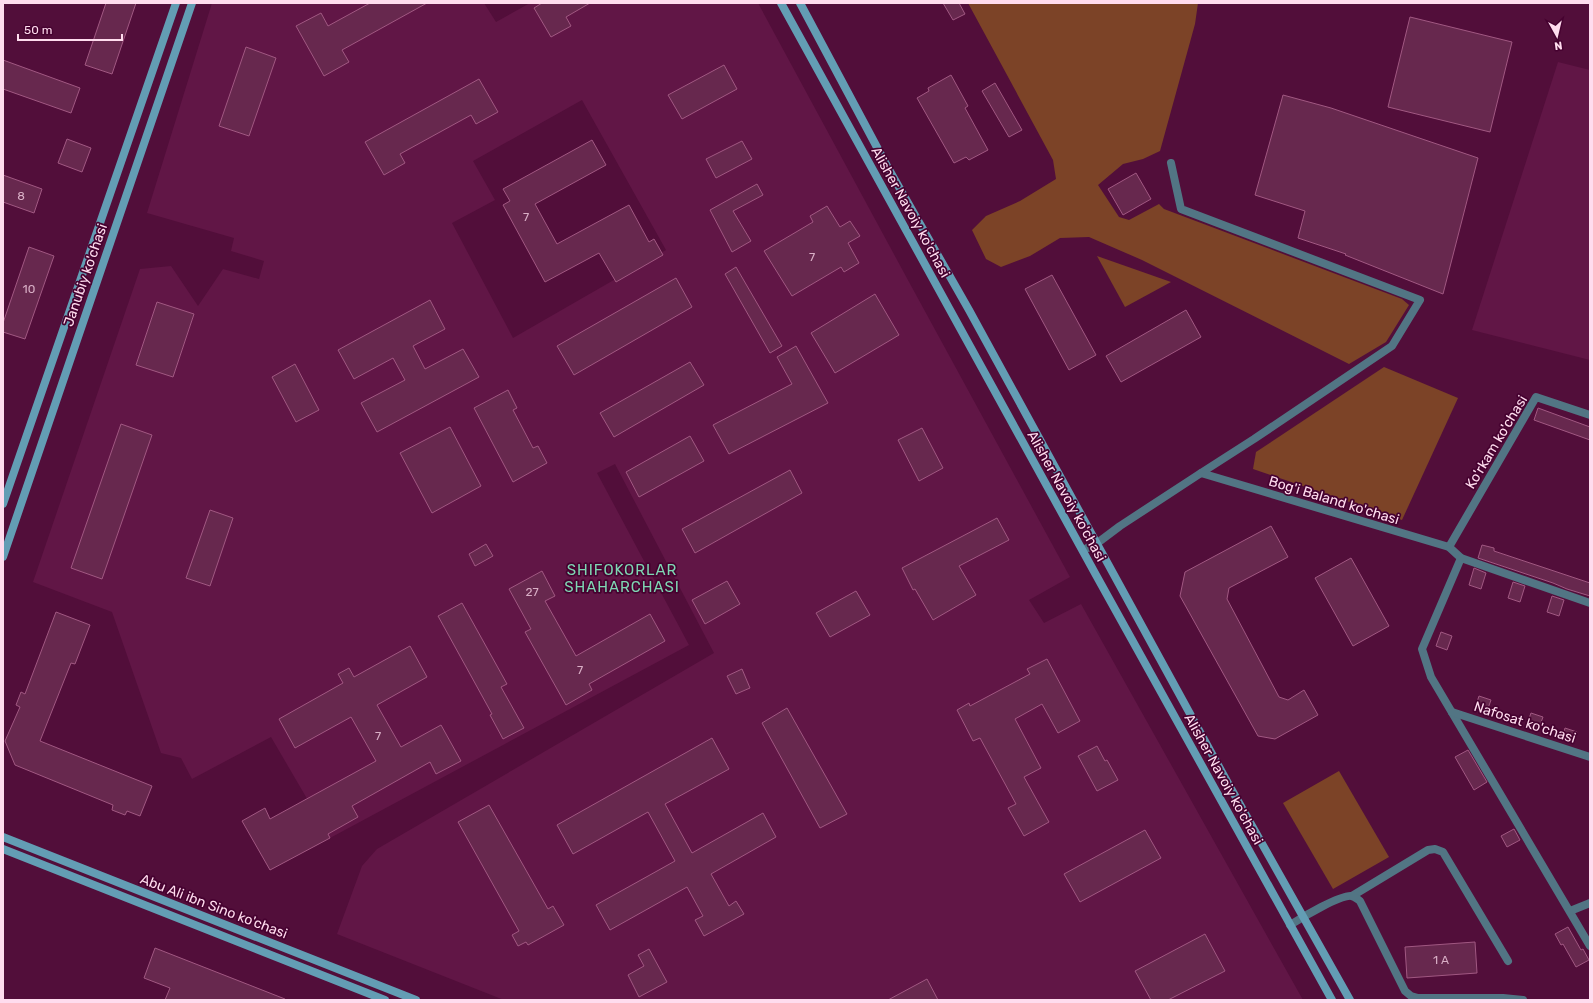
<svg xmlns="http://www.w3.org/2000/svg" width="1593" height="1003" viewBox="0 0 1593 1003" font-family="Rubik,sans-serif">
<rect width="100%" height="100%" fill="#520e3a"/>
<g fill="#611646" fill-rule="evenodd">
<path d="M212,3H484L496,22L530,3H758L909,282L1070,577L1029,600L1044,623L1081,604L1303,1000H504L337,934L362,866L377,849L714,653L615,464L597,473L689,645L330,838L271,737L192,779L181,758L161,753L112,612L33,582L140,269L171,266L198,306L223,269L259,279L264,261L231,251L234,238L147,213ZM582,100L666,250L513,338L452,223L495,200L473,161Z"/>
<path d="M1558,62L1590,70V360L1472,330Z"/>
</g>
<g fill="#7c4327">
<path d="M968,3H1198L1195,24L1160,151L1143,159L1123,164L1098,185L1119,217L1129,220L1159,204L1164,209L1402,299L1409,305L1386,342L1349,364L1142,260L1089,237L1060,238L1030,256L1001,267L986,259L972,230L986,216L1020,201L1056,179L1053,160Z"/>
<path d="M1097,256L1171,282L1125,307Z"/>
<path d="M1384,367L1458,398L1402,520L1253,469L1256,452Z"/>
<path d="M1339,771L1389,857L1333,889L1283,803Z"/>
</g>
<g fill="#67284e" stroke="#a15882">
<path d="M106,3H136L112,74L85,65Z"/>
<path d="M370,3H427L342,50L349,62L324,76L296,26L321,13L328,26Z"/>
<path d="M542,3H590L566,17L571,26L551,37L534,8Z"/>
<path d="M943,3H959L965,14L953,20Z"/>
<path d="M1410,17L1512,42L1490,132L1388,107Z"/>
<path d="M246,47L276,58L249,136L219,126Z"/>
<path d="M3,60L80,88L71,113L3,89Z"/>
<path d="M724,65L737,89L682,119L668,95Z"/>
<path d="M951,75L968,106L965,108L988,150L969,160L966,157L954,163L917,98L929,91L928,88Z"/>
<path d="M479,79L498,112L476,124L471,115L400,154L405,163L384,175L365,142Z"/>
<path d="M995,83L1022,130L1009,137L982,91Z"/>
<path d="M1283,95L1331,108L1478,158L1443,294L1345,255L1346,254L1298,238L1305,211L1255,195Z"/>
<path d="M67,139L91,148L82,172L58,163Z"/>
<path d="M592,140L606,165L535,204L557,244L629,205L649,242L654,239L663,255L616,282L599,253L545,282L503,205L510,201L503,189Z"/>
<path d="M742,141L752,159L716,178L706,159Z"/>
<path d="M1136,173L1151,199L1123,215L1108,189Z"/>
<path d="M3,175L42,189L34,213L3,202Z"/>
<path d="M757,184L763,195L733,211L751,241L732,252L710,210Z"/>
<path d="M827,206L840,227L850,221L860,236L848,243L859,263L844,272L841,267L792,296L764,251L813,222L810,216Z"/>
<path d="M29,247L54,256L25,339L3,332V323Z"/>
<path d="M736,267L782,346L770,353L725,274Z"/>
<path d="M1052,275L1096,355L1069,370L1025,289Z"/>
<path d="M676,278L692,307L574,375L557,346Z"/>
<path d="M875,294L899,335L835,373L811,333Z"/>
<path d="M430,300L445,329L413,346L425,369L463,349L479,377L377,432L361,403L405,380L393,358L354,379L338,350Z"/>
<path d="M157,302L194,314L173,377L136,365Z"/>
<path d="M1186,310L1201,337L1121,382L1106,356Z"/>
<path d="M796,346L828,403L729,454L713,425L792,384L777,357Z"/>
<path d="M690,362L704,385L614,437L600,413Z"/>
<path d="M295,364L319,410L296,422L272,377Z"/>
<path d="M508,390L517,408L513,410L533,448L538,446L547,463L513,482L474,408Z"/>
<path d="M1538,408L1590,427V440L1534,420Z"/>
<path d="M121,424L152,435L102,579L71,568Z"/>
<path d="M450,427L481,486L432,513L400,453Z"/>
<path d="M922,428L943,468L919,481L898,440Z"/>
<path d="M690,436L704,461L639,497L626,472Z"/>
<path d="M790,470L802,493L695,553L682,529Z"/>
<path d="M210,510L233,518L210,586L186,578Z"/>
<path d="M997,518L1009,540L959,566L976,595L933,620L915,589L913,590L902,568Z"/>
<path d="M1271,526L1288,557L1229,588L1227,599L1279,697L1288,700L1304,690L1318,715L1275,739L1258,736L1180,596L1185,572Z"/>
<path d="M486,544L493,556L475,566L469,554Z"/>
<path d="M1482,545L1494,548V551L1590,583V596L1567,589L1553,583L1478,558Z"/>
<path d="M1351,558L1389,626L1353,646L1315,578Z"/>
<path d="M1474,568L1486,573L1481,589L1469,585Z"/>
<path d="M542,571L555,596L545,601L576,656L650,614L665,641L589,684L592,690L566,705L525,632L531,629L509,589Z"/>
<path d="M727,581L740,604L705,624L692,600Z"/>
<path d="M1513,582L1525,586L1520,602L1508,598Z"/>
<path d="M856,591L870,615L830,637L816,613Z"/>
<path d="M1552,596L1564,600L1559,616L1547,612Z"/>
<path d="M462,603L507,684L501,687L524,728L503,739L490,715L492,714L438,616Z"/>
<path d="M56,612L90,625L75,664L71,663L40,741L152,786L140,816L127,811L125,815L112,810L113,805L15,765L5,741L20,707L16,705L21,692L25,694Z"/>
<path d="M1441,632L1452,636L1447,650L1436,646Z"/>
<path d="M410,646L427,677L377,705L401,747L441,725L461,761L436,774L430,762L352,806L358,817L328,834L330,838L270,870L242,821L265,808L270,819L376,761L351,717L295,748L279,719L343,683L338,674L349,668L354,677Z"/>
<path d="M1047,659L1080,721L1058,733L1042,704L1015,719L1041,768L1024,777L1049,822L1024,836L1008,808L1016,804L980,738L973,741L957,710L969,703L970,706L1030,674L1027,669Z"/>
<path d="M742,669L750,688L736,694L727,676Z"/>
<path d="M1479,696L1491,700L1487,711L1475,708Z"/>
<path d="M787,708L847,814L820,828L762,723Z"/>
<path d="M1531,713L1543,717L1539,728L1527,724Z"/>
<path d="M1565,728L1577,732L1574,743L1562,739Z"/>
<path d="M712,738L729,769L665,804L692,853L763,813L776,837L711,874L729,906L736,901L744,914L704,936L695,920L703,916L687,887L610,930L596,905L675,861L648,812L573,854L557,825Z"/>
<path d="M1097,746L1105,761L1107,760L1118,780L1097,791L1078,756Z"/>
<path d="M1468,750L1487,782L1474,790L1455,757Z"/>
<path d="M489,805L548,909L553,906L564,925L528,945L526,942L518,946L512,935L519,931L458,822Z"/>
<path d="M1514,829L1520,840L1507,847L1501,836Z"/>
<path d="M1145,830L1161,858L1080,902L1064,874Z"/>
<path d="M1568,927L1581,950L1583,949L1589,960L1576,967L1563,944L1561,945L1555,934Z"/>
<path d="M1205,934L1225,971L1168,1000H1151L1135,971Z"/>
<path d="M1475,942L1477,973L1407,978L1405,947Z"/>
<path d="M155,948L285,999V1000H165L170,988L144,978Z"/>
<path d="M649,949L667,982L639,997L628,975L644,966L638,955Z"/>
<path d="M927,979L938,1000H888Z"/>
</g>
<g fill="none" stroke-linecap="round" stroke-linejoin="round">
<g stroke="#527584" stroke-width="8">
<path d="M1171,163L1181,209L1420,300L1392,346L1254,439L1201,473"/>
<path d="M1449,547L1536,397L1590,415"/>
<path d="M1083,550L1096,544L1120,526L1201,473L1449,547L1461,558L1590,603"/>
<path d="M1461,558L1422,649L1431,677L1590,946"/>
<path d="M1452,712L1590,757"/>
<path d="M1352,896L1428,850L1435,849L1443,852L1508,961"/>
<path d="M1570,911L1590,903"/>
<path d="M1290,925C1301,918 1341,894 1352,896C1354,897 1358,899 1360,901L1405,991L1411,996L1418,998H1503L1523,1000"/>
</g>
<g stroke="#639db4" stroke-width="8">
<path d="M781,3L1096,575L1332,1000"/>
<path d="M800,3L887,166L969,310L1229,785L1350,1000"/>
<path d="M3,504L176,3"/>
<path d="M3,557L192,3"/>
<path d="M3,837L416,1000"/>
<path d="M3,849L385,1000"/>
</g>
</g>
<g text-anchor="middle" stroke-width="3.5" stroke-linejoin="round" paint-order="stroke">
<g font-size="12" fill="#d9afc6">
<text x="21" y="200">8</text>
<text x="526" y="221">7</text>
<text x="812" y="261">7</text>
<text x="29" y="293">10</text>
<text x="532" y="596">27</text>
<text x="580" y="674">7</text>
<text x="378" y="740">7</text>
<text x="1441" y="964">1 А</text>
</g>
<g font-size="14" fill="#ffdcee" stroke="#460230">
<text transform="translate(911 212) rotate(61)" y="5">Alisher Navoiy ko'chasi</text>
<text transform="translate(85 275) rotate(-71)" y="5">Janubiy ko'chasi</text>
<text transform="translate(1496 442) rotate(-59)" y="5">Ko'rkam ko'chasi</text>
<text transform="translate(1067 496) rotate(61)" y="5">Alisher Navoiy ko'chasi</text>
<text transform="translate(1334 500) rotate(17)" y="5">Bog'i Baland ko'chasi</text>
<text transform="translate(1525 722) rotate(18)" y="5">Nafosat ko'chasi</text>
<text transform="translate(1224 779) rotate(61)" y="5">Alisher Navoiy ko'chasi</text>
<text transform="translate(214 906) rotate(21)" y="5">Abu Ali ibn Sino ko'chasi</text>
</g>
<g font-size="15" letter-spacing="1" fill="#7fd7b3" stroke="#460230">
<text x="622" y="575">SHIFOKORLAR<tspan x="622" dy="17">SHAHARCHASI</tspan></text>
</g>
</g>
<rect width="1593" height="1003" fill="none" stroke="#ffdcee" stroke-width="8"/>
<g transform="translate(1557 36) rotate(172)" stroke="#460230" stroke-width="3" paint-order="stroke">
<path d="M0-3L7 15L0 10L-7 15Z" fill="#ffdcee"/>
<text y="-6" font-size="11" font-weight="bold" text-anchor="middle" fill="#ffdcee">N</text>
</g>
<path d="M18 34v6h104v-6" fill="none" stroke="#ffdcee" stroke-width="2"/>
<text x="24" y="34" font-size="12" fill="#ffdcee" stroke="#460230" stroke-width="3" paint-order="stroke">50 m</text>
</svg>
